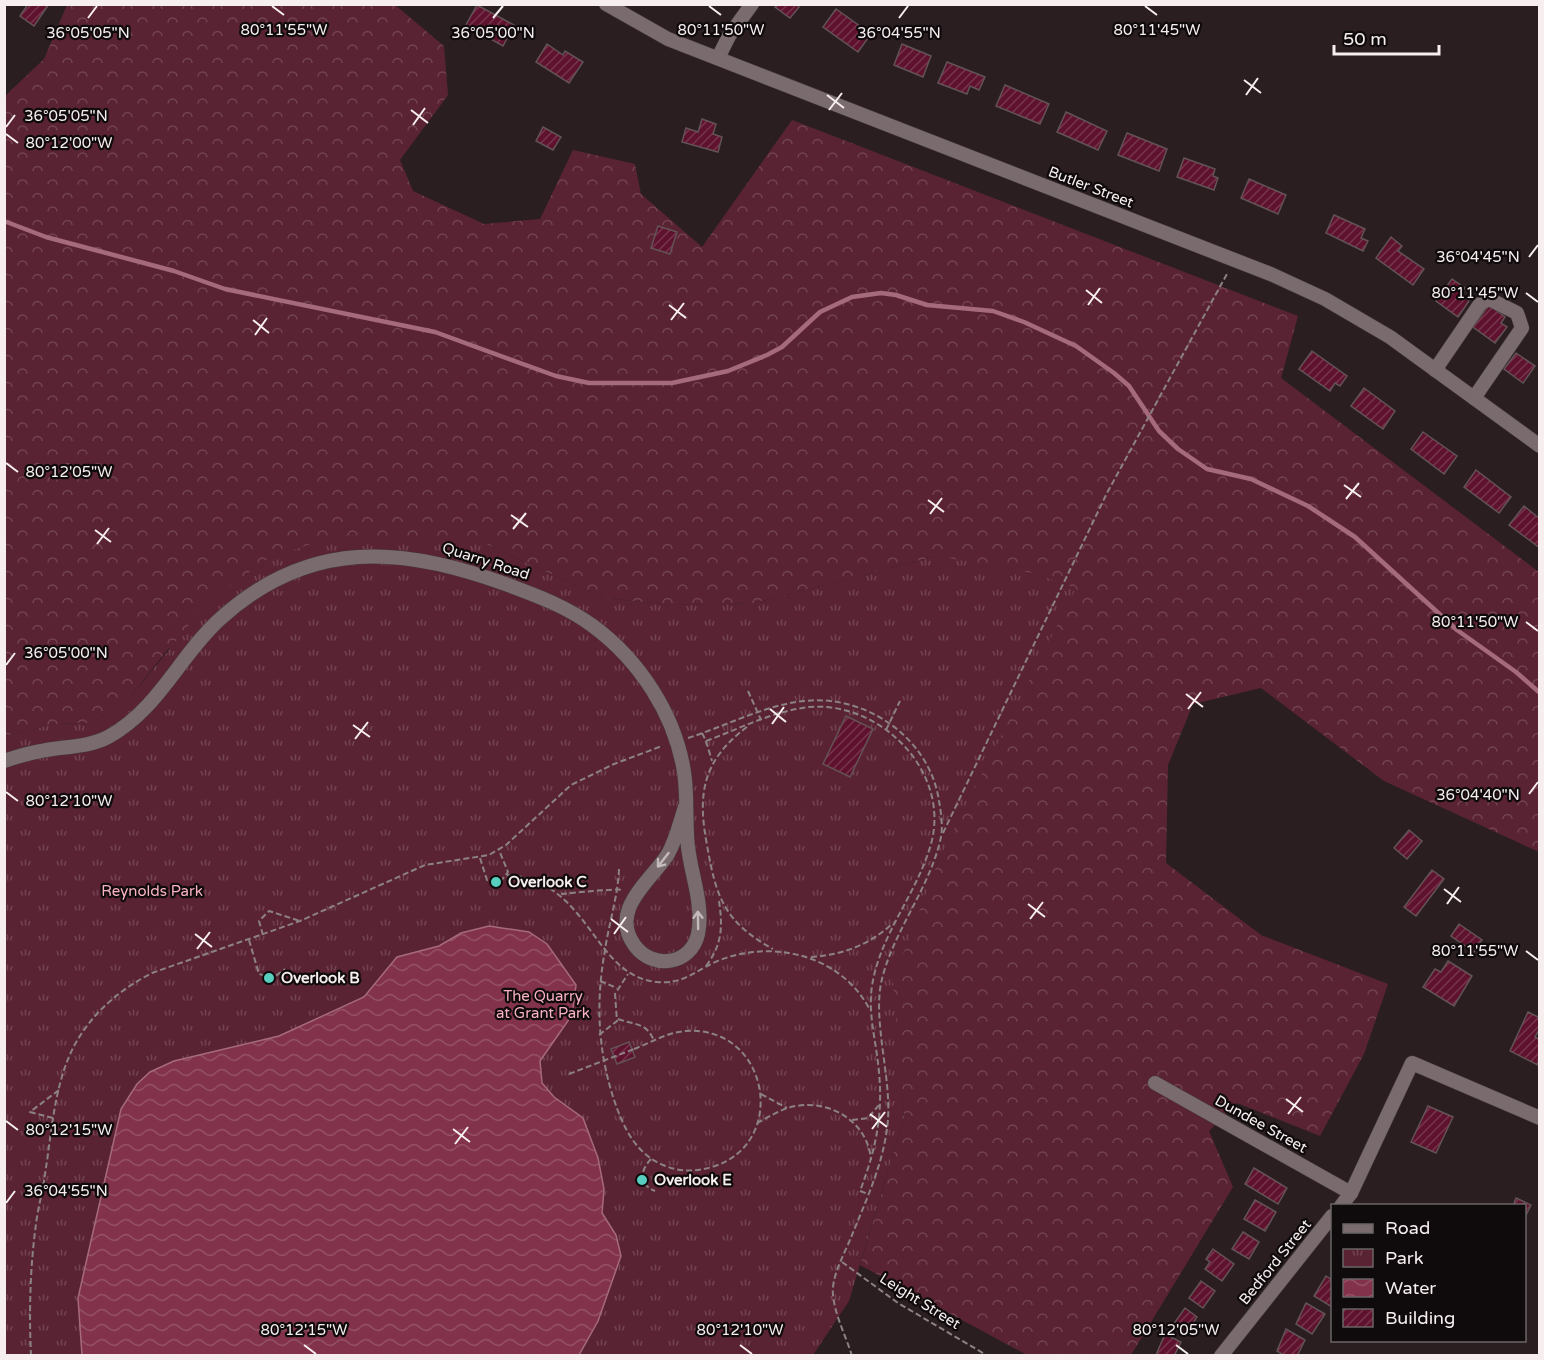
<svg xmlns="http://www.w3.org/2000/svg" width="1544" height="1360" viewBox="0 0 1544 1360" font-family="'Varela Round',sans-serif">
<defs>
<pattern id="forest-crowns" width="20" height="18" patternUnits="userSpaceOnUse" patternTransform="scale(1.5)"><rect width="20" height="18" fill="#5a2333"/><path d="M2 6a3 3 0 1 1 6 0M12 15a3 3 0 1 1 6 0" fill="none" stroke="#724351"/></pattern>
<pattern id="park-tufts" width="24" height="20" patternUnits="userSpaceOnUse" patternTransform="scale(1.5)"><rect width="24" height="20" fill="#5a2333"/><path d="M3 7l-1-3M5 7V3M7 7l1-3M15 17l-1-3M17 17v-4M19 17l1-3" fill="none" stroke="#724351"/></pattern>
<pattern id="water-waves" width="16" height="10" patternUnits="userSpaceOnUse" patternTransform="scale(1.5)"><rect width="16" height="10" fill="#82334b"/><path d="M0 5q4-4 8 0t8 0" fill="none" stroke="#945165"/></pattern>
<pattern id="building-hatch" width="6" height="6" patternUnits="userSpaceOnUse" patternTransform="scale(1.5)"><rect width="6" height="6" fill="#5f122e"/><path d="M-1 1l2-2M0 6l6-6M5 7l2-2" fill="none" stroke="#77354d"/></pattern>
</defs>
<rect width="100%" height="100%" fill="#2a1e21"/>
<path fill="url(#forest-crowns)" d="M67,5H395L444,46L448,95L400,160L413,191L484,224L540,219L573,150L635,164L641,194L702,247L792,120L1298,316L1281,378L1539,572V852L1384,781L1261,688L1193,704L1168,765L1166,863L1261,935L1388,984L1364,1054L1320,1136L1237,1103L1209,1131L1233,1187L1131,1355H1027L860,1265L904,1117L892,981L939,859L937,556L754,603L671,605L603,598L473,538L168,649L128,700L91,723L55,724L5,736V96L44,59Z"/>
<path fill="url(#park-tufts)" d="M335,535L473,538L603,598L671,605L754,603L937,556L1032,573L1076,588L939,859L893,981L904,1117L849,1301L813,1355H5V736L55,724L91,723L128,700L210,599L267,560Z"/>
<path fill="url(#water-waves)" stroke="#a56b7c" stroke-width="1.5" d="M489,926L529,932L547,944L576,985L572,1015L540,1061L542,1083L554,1097L583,1118L598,1158L604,1189L602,1213L616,1235L621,1256L598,1321L579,1355H82L78,1298L121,1109L137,1084L150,1072L174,1061L279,1036L364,997L397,957L439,946L461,933Z"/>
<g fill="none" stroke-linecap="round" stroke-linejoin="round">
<path stroke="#a56b7c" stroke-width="4.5" d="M4,221L46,237L174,271L225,289L435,332L556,376L589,383H672L728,371L767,355L782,347L820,312L852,297L881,293L896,295L927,305L993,311L1024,322L1076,346L1114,373L1129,386L1159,431L1178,449L1207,469L1251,479L1308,506L1355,537L1457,630L1516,672L1540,693"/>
</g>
<g fill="url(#building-hatch)" stroke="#625356" stroke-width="1.5">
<path d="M28,4H49L34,26L20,16Z"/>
<path d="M777,4H796L799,7L790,18L775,7Z"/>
<path d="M477,5L514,25L503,46L466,25Z"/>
<path d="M836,9L871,34L858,52L823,27Z"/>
<path d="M547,44L563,55L565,51L583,62L569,83L536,62Z"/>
<path d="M902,44L931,56L923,77L894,65Z"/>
<path d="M947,62L985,77L979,90L970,86L967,94L938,83Z"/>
<path d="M1005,85L1049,104L1040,124L996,106Z"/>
<path d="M1066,112L1107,131L1098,150L1057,132Z"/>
<path d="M702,119L716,124L713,134L722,137L718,152L682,142L686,128L698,132Z"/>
<path d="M543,127L561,137L553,150L536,141Z"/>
<path d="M1127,133L1167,149L1159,171L1118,155Z"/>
<path d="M1184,158L1215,169L1213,176L1218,178L1214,190L1177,177Z"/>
<path d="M1249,179L1286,195L1278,214L1241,198Z"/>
<path d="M1334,215L1365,229L1361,238L1368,241L1363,251L1326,233Z"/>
<path d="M658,226L677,232L670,254L651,248Z"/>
<path d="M1391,237L1402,246L1398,251L1424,269L1413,285L1376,258Z"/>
<path d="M1452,279L1465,288L1460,294L1469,301L1458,317L1436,301Z"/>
<path d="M1489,305L1505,317L1501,323L1507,327L1495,343L1473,327Z"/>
<path d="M1312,351L1347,376L1340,386L1335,383L1330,391L1299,369Z"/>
<path d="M1516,353L1535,366L1523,383L1504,369Z"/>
<path d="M1364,388L1395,411L1383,429L1351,406Z"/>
<path d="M1423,432L1457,456L1444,474L1411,449Z"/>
<path d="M1476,470L1511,497L1499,513L1464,487Z"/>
<path d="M1524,506L1540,519V548L1509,525Z"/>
<path d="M846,716L873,729L850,777L823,764Z"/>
<path d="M1409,830L1422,841L1407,859L1394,848Z"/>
<path d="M1432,870L1444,879L1416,916L1404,907Z"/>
<path d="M1459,924L1482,940L1474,952L1451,936Z"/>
<path d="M1448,961L1472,976L1454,1006L1423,987L1435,969L1441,972Z"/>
<path d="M1528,1012L1540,1018V1028L1535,1037L1540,1040L1538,1065L1510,1051Z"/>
<path d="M629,1042L635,1057L617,1064L611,1049Z"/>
<path d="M1428,1106L1453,1117L1436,1153L1411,1142Z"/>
<path d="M1254,1168L1287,1188L1278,1204L1245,1184Z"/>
<path d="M1516,1198L1531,1205L1524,1219V1206H1513Z"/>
<path d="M1255,1200L1276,1212L1265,1231L1244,1219Z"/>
<path d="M1243,1232L1259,1242L1249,1259L1232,1249Z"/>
<path d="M1213,1249L1234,1264L1222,1281L1205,1269L1210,1262L1206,1259Z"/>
<path d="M1326,1276L1332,1280V1307L1314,1296Z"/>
<path d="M1201,1281L1215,1291L1203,1308L1189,1298Z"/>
<path d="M1306,1303L1325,1314L1312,1334L1296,1324Z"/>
<path d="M1185,1308L1197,1317L1186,1334L1173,1325Z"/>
<path d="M1286,1329L1305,1340L1297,1356H1285L1277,1351Z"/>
<path d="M1165,1334L1181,1342L1174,1356L1156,1355Z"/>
</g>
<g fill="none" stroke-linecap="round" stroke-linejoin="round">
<defs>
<g id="minor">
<path d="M606,4L668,39L1273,275L1325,299L1390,337L1540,446"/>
<path d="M718,58L729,36L752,4"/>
<path d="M1435,370L1480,304L1489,299L1517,313L1522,328L1474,398"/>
<path d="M4,761C16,757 28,753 41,751C63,746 87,748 108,737C158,710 180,655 220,619C309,538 403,546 508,585C538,596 567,607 593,626C639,660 675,714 684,772C688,796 685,822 688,847C691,874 704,906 698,934C691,965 653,970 635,946C608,910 651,881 668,854C676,840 680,822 685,807"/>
<path d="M1155,1083L1351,1193"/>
<path d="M1341,1206L1351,1193L1412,1063L1540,1118"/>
<path d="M1221,1356L1332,1216"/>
</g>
</defs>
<use href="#minor" stroke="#453b3d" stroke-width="15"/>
<g stroke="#8c8284" stroke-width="2" stroke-dasharray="6 3" stroke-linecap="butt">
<path d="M748,691L761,720"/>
<path d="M747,727C703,760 697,793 707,845C716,897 724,922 773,949"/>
<path d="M886,730L900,701"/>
<path d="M702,733L706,741C739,729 773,711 809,707C881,701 951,772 931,844C917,894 880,934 872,986C868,1012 875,1037 878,1063C884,1111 877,1146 860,1191L868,1194"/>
<path d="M688,738C726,726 765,705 804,701C867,694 930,739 939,801C941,812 943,827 941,837C930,888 894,930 882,979C872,1018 891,1075 888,1119C885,1160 867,1198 852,1235C845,1253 831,1276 833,1295C835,1316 846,1336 852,1356"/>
<path d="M706,741L712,761"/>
<path d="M943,833L1107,493L1228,272"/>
<path d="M480,858L487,880L501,881L508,872L499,850"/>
<path d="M619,869C618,896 609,923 605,950C595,1005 598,1058 618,1111C627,1134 639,1155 663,1165C679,1172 695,1172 712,1167C790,1144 769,1025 686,1031C668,1032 650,1043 634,1049"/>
<path d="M507,875C590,880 592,976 657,982C684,985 697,969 720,960C775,939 842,956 870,1010"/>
<path d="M561,894C573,893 616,888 623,890"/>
<path d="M263,935L259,921L269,911L300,921"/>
<path d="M249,940L259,974L273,978L285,969"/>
<path d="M811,957C842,955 869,945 892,924"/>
<path d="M706,966C722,945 723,927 719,901"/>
<path d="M600,981L617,988"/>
<path d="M618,1019C634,1025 647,1022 654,1041"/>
<path d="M599,1035L617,1021L615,994L628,974"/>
<path d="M761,1094L787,1108"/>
<path d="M53,1118L30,1112L59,1090"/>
<path d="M852,1120L868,1118L879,1105"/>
<path d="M757,1123C769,1117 782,1108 796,1106C831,1100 868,1122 871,1160"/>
<path d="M651,1159C640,1171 638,1184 655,1191"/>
<path d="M842,1262L898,1303L988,1356"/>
<path d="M31,1356C29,1312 30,1267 36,1224C38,1207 43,1191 45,1174C52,1131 54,1085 74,1046C92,1013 119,990 152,973L300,921L425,865L489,855L506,845L571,785L614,764L662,746"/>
</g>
<use href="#minor" stroke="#7a6b6e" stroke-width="14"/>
<path stroke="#8c8284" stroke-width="2" stroke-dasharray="6 3" stroke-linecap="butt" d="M569,1074L634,1049"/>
</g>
<defs><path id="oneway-shaft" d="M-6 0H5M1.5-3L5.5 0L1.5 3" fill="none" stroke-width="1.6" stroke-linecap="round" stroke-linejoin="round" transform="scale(1.5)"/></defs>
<g stroke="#c4babb">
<use href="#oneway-shaft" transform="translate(663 860) rotate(128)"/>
<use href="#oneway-shaft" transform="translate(698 920) rotate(-91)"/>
</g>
<path fill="none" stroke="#f6eeef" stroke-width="2" d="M272,6L284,15M709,6L721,15M1145,6L1157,15M88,18L97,6M493,18L503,6M899,18L908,6M1244,80L1261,93M827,95L844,108M1246,95L1258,78M411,110L428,123M829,110L842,93M413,125L425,108M6,127L15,115M6,134L18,143M1529,257L1538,245M1086,290L1102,303M1526,293L1538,302M669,305L686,318M1088,305L1100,288M253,320L269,333M671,320L684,303M255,335L267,318M6,463L18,472M1344,485L1361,497M1346,499L1359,483M928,500L944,512M930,514L942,498M511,515L528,527M513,529L526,513M95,530L111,542M97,544L109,528M1526,622L1538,631M6,665L15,653M1186,694L1203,707M770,709L786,722M1188,709L1201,692M772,724L784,707M353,725L370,737M355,739L368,722M6,792L18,801M1529,794L1538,782M1444,889L1461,902M1028,904L1045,917M1447,904L1459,887M611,919L628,932M1030,919L1043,902M195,934L212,947M614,934L626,917M197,949L210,932M1526,951L1538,960M1286,1099L1303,1112M870,1114L887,1127M1288,1114L1301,1097M6,1121L18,1130M453,1129L470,1142M872,1129L885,1112M455,1144L468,1127M6,1203L15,1191M304,1345L316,1354M740,1345L752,1354M1176,1345L1188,1354"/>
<g fill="#58cebf" stroke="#0f0a0b" stroke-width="2">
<circle cx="496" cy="882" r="6"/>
<circle cx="269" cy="978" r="6"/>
<circle cx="642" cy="1180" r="6"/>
</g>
<g text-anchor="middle" stroke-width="4.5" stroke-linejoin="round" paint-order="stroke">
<g font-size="15" fill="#f6eeef" stroke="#0f0a0b">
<text transform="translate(1091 187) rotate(21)" y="5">Butler Street</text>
<text transform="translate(486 561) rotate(18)" y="5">Quarry Road</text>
<text transform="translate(1261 1124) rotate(29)" y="5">Dundee Street</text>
<text transform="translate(1275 1262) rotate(-51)" y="5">Bedford Street</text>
<text transform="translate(920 1301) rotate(32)" y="5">Leight Street</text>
</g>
<g font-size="15" font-weight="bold" fill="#f6eeef" stroke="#0f0a0b" text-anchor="start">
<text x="508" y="887">Overlook C</text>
<text x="281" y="983">Overlook B</text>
<text x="654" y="1185">Overlook E</text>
</g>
<g font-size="15" fill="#f9b2c2" stroke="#0f0a0b">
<text x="152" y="896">Reynolds Park</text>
<text x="543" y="1001">The Quarry<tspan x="543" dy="17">at Grant Park</tspan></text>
</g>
</g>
<g font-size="15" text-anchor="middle" fill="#f6eeef" stroke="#0f0a0b" stroke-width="4.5" stroke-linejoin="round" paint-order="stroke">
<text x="284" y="35">80°11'55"W</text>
<text x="721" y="35">80°11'50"W</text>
<text x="1157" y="35">80°11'45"W</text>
<text x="88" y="38">36°05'05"N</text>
<text x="493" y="38">36°05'00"N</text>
<text x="899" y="38">36°04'55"N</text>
<text x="66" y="121">36°05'05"N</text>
<text x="69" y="148">80°12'00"W</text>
<text x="1478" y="262">36°04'45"N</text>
<text x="1475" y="298">80°11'45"W</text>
<text x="69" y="477">80°12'05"W</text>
<text x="1475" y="627">80°11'50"W</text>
<text x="66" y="658">36°05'00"N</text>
<text x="1478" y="800">36°04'40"N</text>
<text x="69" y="806">80°12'10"W</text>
<text x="1475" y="956">80°11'55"W</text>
<text x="69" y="1135">80°12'15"W</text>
<text x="66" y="1196">36°04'55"N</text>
<text x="304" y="1335">80°12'15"W</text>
<text x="740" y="1335">80°12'10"W</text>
<text x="1176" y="1335">80°12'05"W</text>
</g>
<rect width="1544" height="1360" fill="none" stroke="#f6eeef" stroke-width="12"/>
<rect x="1331" y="1204" width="195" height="138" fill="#0f0a0b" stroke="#6b6566" stroke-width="1.5"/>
<rect x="1343" y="1224" width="30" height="9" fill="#7a6b6e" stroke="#6b6566" stroke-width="1.5"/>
<text x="1385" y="1234" font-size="18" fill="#f6eeef">Road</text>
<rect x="1343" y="1249" width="30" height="18" fill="url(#park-tufts)" stroke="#6b6566" stroke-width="1.5"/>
<text x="1385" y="1264" font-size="18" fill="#f6eeef">Park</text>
<rect x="1343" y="1279" width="30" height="18" fill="url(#water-waves)" stroke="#6b6566" stroke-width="1.5"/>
<text x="1385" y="1294" font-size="18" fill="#f6eeef">Water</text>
<rect x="1343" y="1309" width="30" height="18" fill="url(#building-hatch)" stroke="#6b6566" stroke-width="1.5"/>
<text x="1385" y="1324" font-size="18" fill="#f6eeef">Building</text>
<path d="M1334 45v9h105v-9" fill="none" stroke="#f6eeef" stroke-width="3"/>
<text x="1343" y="45" font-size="18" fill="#f6eeef" stroke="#0f0a0b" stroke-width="4.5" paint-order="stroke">50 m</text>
</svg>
